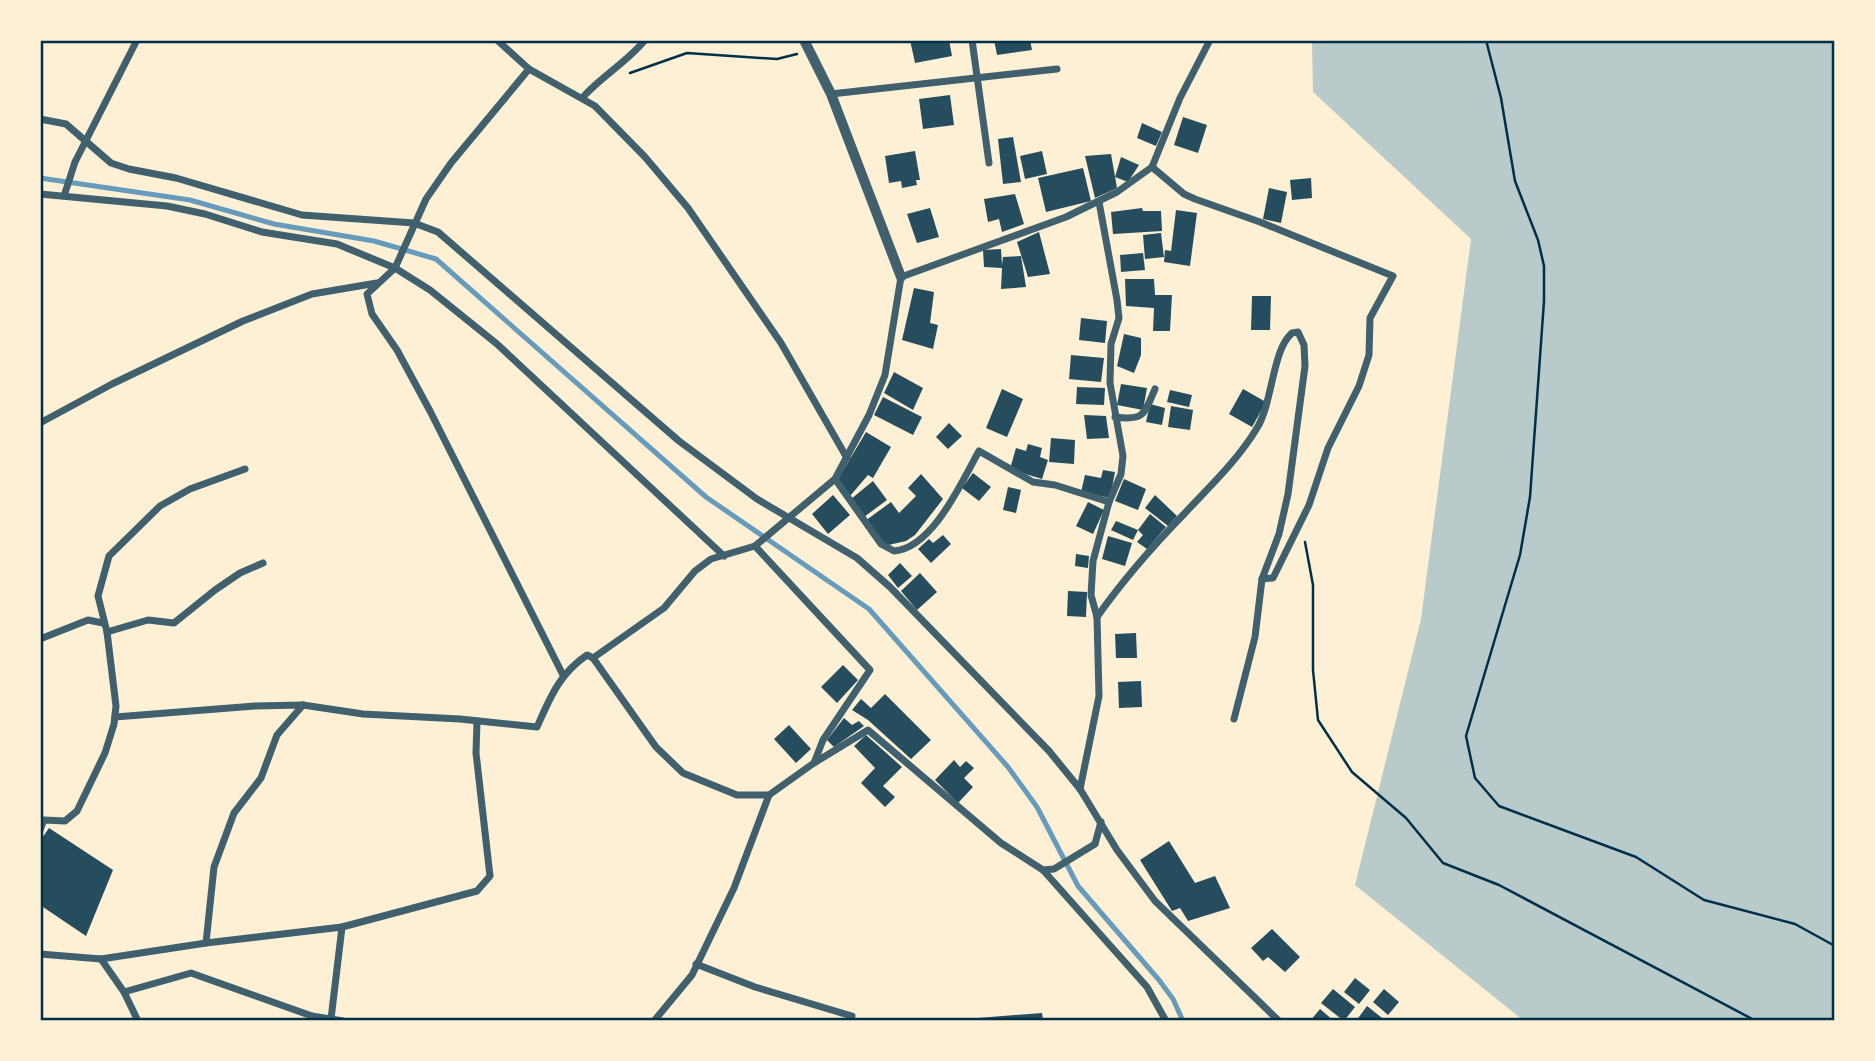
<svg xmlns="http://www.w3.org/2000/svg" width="1875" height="1061" viewBox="0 0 1875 1061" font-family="Poppins,sans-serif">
<rect width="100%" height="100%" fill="#fdf0d5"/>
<path fill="#b9caca" d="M1312,40H1835V1021H1524L1355,885L1421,619L1471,239L1313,92Z"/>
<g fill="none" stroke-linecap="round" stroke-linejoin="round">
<path stroke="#669bbc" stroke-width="5" d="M40,178L190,200L274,224L374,241L436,259L706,497L869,609L1008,767L1037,807L1078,886L1159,980L1173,999L1183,1021"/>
</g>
<g fill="#264d5e">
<path d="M910,40H949L952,56L915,63Z"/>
<path d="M994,40H1030L1032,50L997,55Z"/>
<path d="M950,95L954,125L923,129L919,99Z"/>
<path d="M1183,117L1207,125L1198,153L1174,145Z"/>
<path d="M1142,123L1162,132L1156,146L1137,138Z"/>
<path d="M1013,137L1021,182L1003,184L998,139Z"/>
<path d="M915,151L920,180H916L917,185L902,188L901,181L889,183L885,156Z"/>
<path d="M1042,151L1047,174L1025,179L1020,156Z"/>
<path d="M1111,154L1117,188L1095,198L1085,156Z"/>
<path d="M1121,157L1139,165L1128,182L1115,177Z"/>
<path d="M1083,168L1091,201L1046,212L1038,178Z"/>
<path d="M1311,178L1312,198L1292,200L1290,180Z"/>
<path d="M1269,188L1287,192L1281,223L1263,219Z"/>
<path d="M1015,194L1024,224L1002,232L999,219L988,222L984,199Z"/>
<path d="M930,208L939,237L917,243L907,214Z"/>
<path d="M1142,208L1143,211H1161L1162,231L1113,234L1111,212Z"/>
<path d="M1176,210L1197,213L1190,266L1164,262L1165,250L1171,251Z"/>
<path d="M1039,232L1050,274L1028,277L1017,242Z"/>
<path d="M1161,233L1164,257L1145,259L1143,235Z"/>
<path d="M1001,249L1002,265L1003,257L1021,256L1026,287L1001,289L1002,268L984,267L983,250Z"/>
<path d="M1143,253L1145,270L1121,272L1120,255Z"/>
<path d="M1125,279H1154L1155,295H1172L1170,331H1153L1154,308L1126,306Z"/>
<path d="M914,288L934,292L930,323L938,325L933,349L902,340Z"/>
<path d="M1252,296H1271L1270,330H1251Z"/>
<path d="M1081,318L1107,321L1105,343L1079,340Z"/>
<path d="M1124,334L1141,338V355L1134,373L1117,366Z"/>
<path d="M1071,355L1104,358L1101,382L1069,379Z"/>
<path d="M894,372L923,388L913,410L884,393Z"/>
<path d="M1121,384L1147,388L1143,410L1117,405Z"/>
<path d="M1077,387L1105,388L1104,405L1076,404Z"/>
<path d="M1002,389L1023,399L1007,437L986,428Z"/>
<path d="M1243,389L1266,402L1252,427L1229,414Z"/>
<path d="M1170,390L1192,395L1189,407L1167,402Z"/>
<path d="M883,397L922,417L913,435L874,415Z"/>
<path d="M1150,404L1165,408L1162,425L1146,422Z"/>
<path d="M1171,406L1193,410L1190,430L1168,427Z"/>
<path d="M1084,415L1106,416L1109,438L1087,439Z"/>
<path d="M949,423L962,436L948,449L936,437Z"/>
<path d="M866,432L891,447L873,478L868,475L850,496L837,481Z"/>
<path d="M1051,438L1075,440L1074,464L1049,462Z"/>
<path d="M1028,444L1042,448L1040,457L1048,460L1042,479L1010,469L1016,448L1026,451Z"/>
<path d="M1103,470L1115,472L1110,498L1081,492L1085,475L1101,478Z"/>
<path d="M973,473L991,487L979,501L962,488Z"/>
<path d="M921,474L943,499L915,535L906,541L884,546L865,521L891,502L899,513L916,496L908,488Z"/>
<path d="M1124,479L1146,489L1138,510L1115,501Z"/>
<path d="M873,481L887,500L864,517L851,499Z"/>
<path d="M1008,487L1021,490L1016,513L1003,510Z"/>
<path d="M833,495L850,515L828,534L812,514Z"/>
<path d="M1155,495L1177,516L1168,526L1145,508Z"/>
<path d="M1088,502L1104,510L1093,534L1076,526Z"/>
<path d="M1150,514L1166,527L1147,549L1137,542L1143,535L1138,530Z"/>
<path d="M1116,521L1138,530L1133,540L1111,530Z"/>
<path d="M943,535L951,544L931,563L918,549L929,539L933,543Z"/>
<path d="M1108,536L1132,543L1125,566L1102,559Z"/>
<path d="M1076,554L1089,556L1088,568L1075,566Z"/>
<path d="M900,563L912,576L898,588L888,575Z"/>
<path d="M920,573L937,592L917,610L901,591Z"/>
<path d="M1068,591L1087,592L1086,617L1067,616Z"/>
<path d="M1136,633L1137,658H1116L1115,634Z"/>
<path d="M843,665L858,680L837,703L821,687Z"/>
<path d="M1141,681L1142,707L1119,708L1118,682Z"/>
<path d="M885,694L931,740L911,759L868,720L852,710L861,699L871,708Z"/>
<path d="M844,718L852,725L859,721L864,726L834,747L827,740Z"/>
<path d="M789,725L811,749L796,763L774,739Z"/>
<path d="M866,735L902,767L883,786L895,797L885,807L861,783L875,768L854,746Z"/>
<path d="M954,760L960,767L966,761L974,768L964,778L973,787L958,803L935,780Z"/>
<path d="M49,828L113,870L86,936L40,905V841Z"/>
<path d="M1169,841L1195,883L1215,876L1230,908L1188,921L1180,908L1172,911L1140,860Z"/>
<path d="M1272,929L1300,957L1285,972L1268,957L1263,961L1251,948Z"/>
<path d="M1355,978L1370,990L1359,1004L1344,992Z"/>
<path d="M1333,989L1355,1007L1344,1021L1321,1003Z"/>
<path d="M1384,989L1399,1002L1388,1015L1373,1002Z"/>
<path d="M1367,1006L1386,1021H1356Z"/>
<path d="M1320,1009L1334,1021H1310Z"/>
<path d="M1042,1013L1043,1021H965V1019Z"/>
</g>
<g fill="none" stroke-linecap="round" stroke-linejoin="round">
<g stroke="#003049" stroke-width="2.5">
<path d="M1486,40L1501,98L1515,181L1538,240L1544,266V301L1530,497L1520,555L1466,736L1475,778L1499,806L1636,857L1704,900L1795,924L1835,946"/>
<path d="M630,73L687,53L777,59L797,54"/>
<path d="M1305,542L1313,585V670L1318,720L1352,772L1406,818L1443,863L1499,885L1756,1021"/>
</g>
<g stroke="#3f606c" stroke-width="7">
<path d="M497,40L529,69L595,106L645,157L688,208L781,343L847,458"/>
<path d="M972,40L989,163"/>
<path d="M529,69L451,163L426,199L395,268L367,294L372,314L397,350L430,411L563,675"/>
<path d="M831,94L1057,69"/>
<path d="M583,97C602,76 627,62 645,40"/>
<path d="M40,119L66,124L111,163L129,169L176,178L302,215L414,223L438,232L679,441L757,499L857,558L890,587L1049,751L1080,789L1117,850L1155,901L1279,1021"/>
<path d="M1152,167L1184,194L1195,199L1260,222L1393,276L1370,318L1369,355L1359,386L1328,448L1309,505L1273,578L1262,579"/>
<path d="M40,194L167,206L205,214L262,232L337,244L395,268L430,290L497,344L724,556"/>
<path d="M64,196L75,162L137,40"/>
<path d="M1115,417C1145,421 1144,414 1155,389"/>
<path d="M40,423L112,384L243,321L312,294L377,283"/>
<path d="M835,479L881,544L894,551C933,548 962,481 979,451L1033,482L1055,485L1109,502"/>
<path d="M1097,617C1123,580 1152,547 1184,514C1209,487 1238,460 1257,428C1273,402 1272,350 1292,333L1298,332L1304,345L1305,366L1288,494L1279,534L1262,579L1255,637L1234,719"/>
<path d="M107,632L148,620L174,623L215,590L240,573L263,563"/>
<path d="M40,639L88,620L103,623"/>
<path d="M593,658L656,747L683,773L737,795H769L814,763L823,740L870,670L755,546"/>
<path d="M115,717L255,706L303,705L363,714L460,719L537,727C550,698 559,674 587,655L593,658L664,608L695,571L711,559L755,546L835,479L869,415L885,375L901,277L1066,217L1117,192L1152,167L1180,98L1210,40"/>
<path d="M814,763L868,730L1001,843L1043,870L1054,869L1095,844L1101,822"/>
<path d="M1080,789L1099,696L1097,617L1091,595L1093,561L1109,502L1121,474L1123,456L1110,383L1111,344L1119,318L1117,300L1099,202"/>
<path d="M40,830L44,820L65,821L77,811L105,753L114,724L116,706L107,632L98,596L109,556L160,506L190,489L245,469"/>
<path d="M1043,870L1147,987L1166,1021"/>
<path d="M206,943L214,867L234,813L261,778L277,735L303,705"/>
<path d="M40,954L101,959L206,943L342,927L477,891L490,876L476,753L477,721"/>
<path d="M101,959L124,992L138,1021"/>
<path d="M696,964L755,987L852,1016"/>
<path d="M124,992L191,973L312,1016L343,1021"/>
<path d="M331,1019L342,927"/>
<path d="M654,1021L692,975L734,888L769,795"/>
</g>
<path stroke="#3f606c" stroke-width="10" d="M804,40L831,94L901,277"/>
</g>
<rect width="1875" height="1061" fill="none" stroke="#fdf0d5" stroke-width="84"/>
<rect x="42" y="42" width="1791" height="977" fill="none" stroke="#003049" stroke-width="2.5"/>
</svg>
